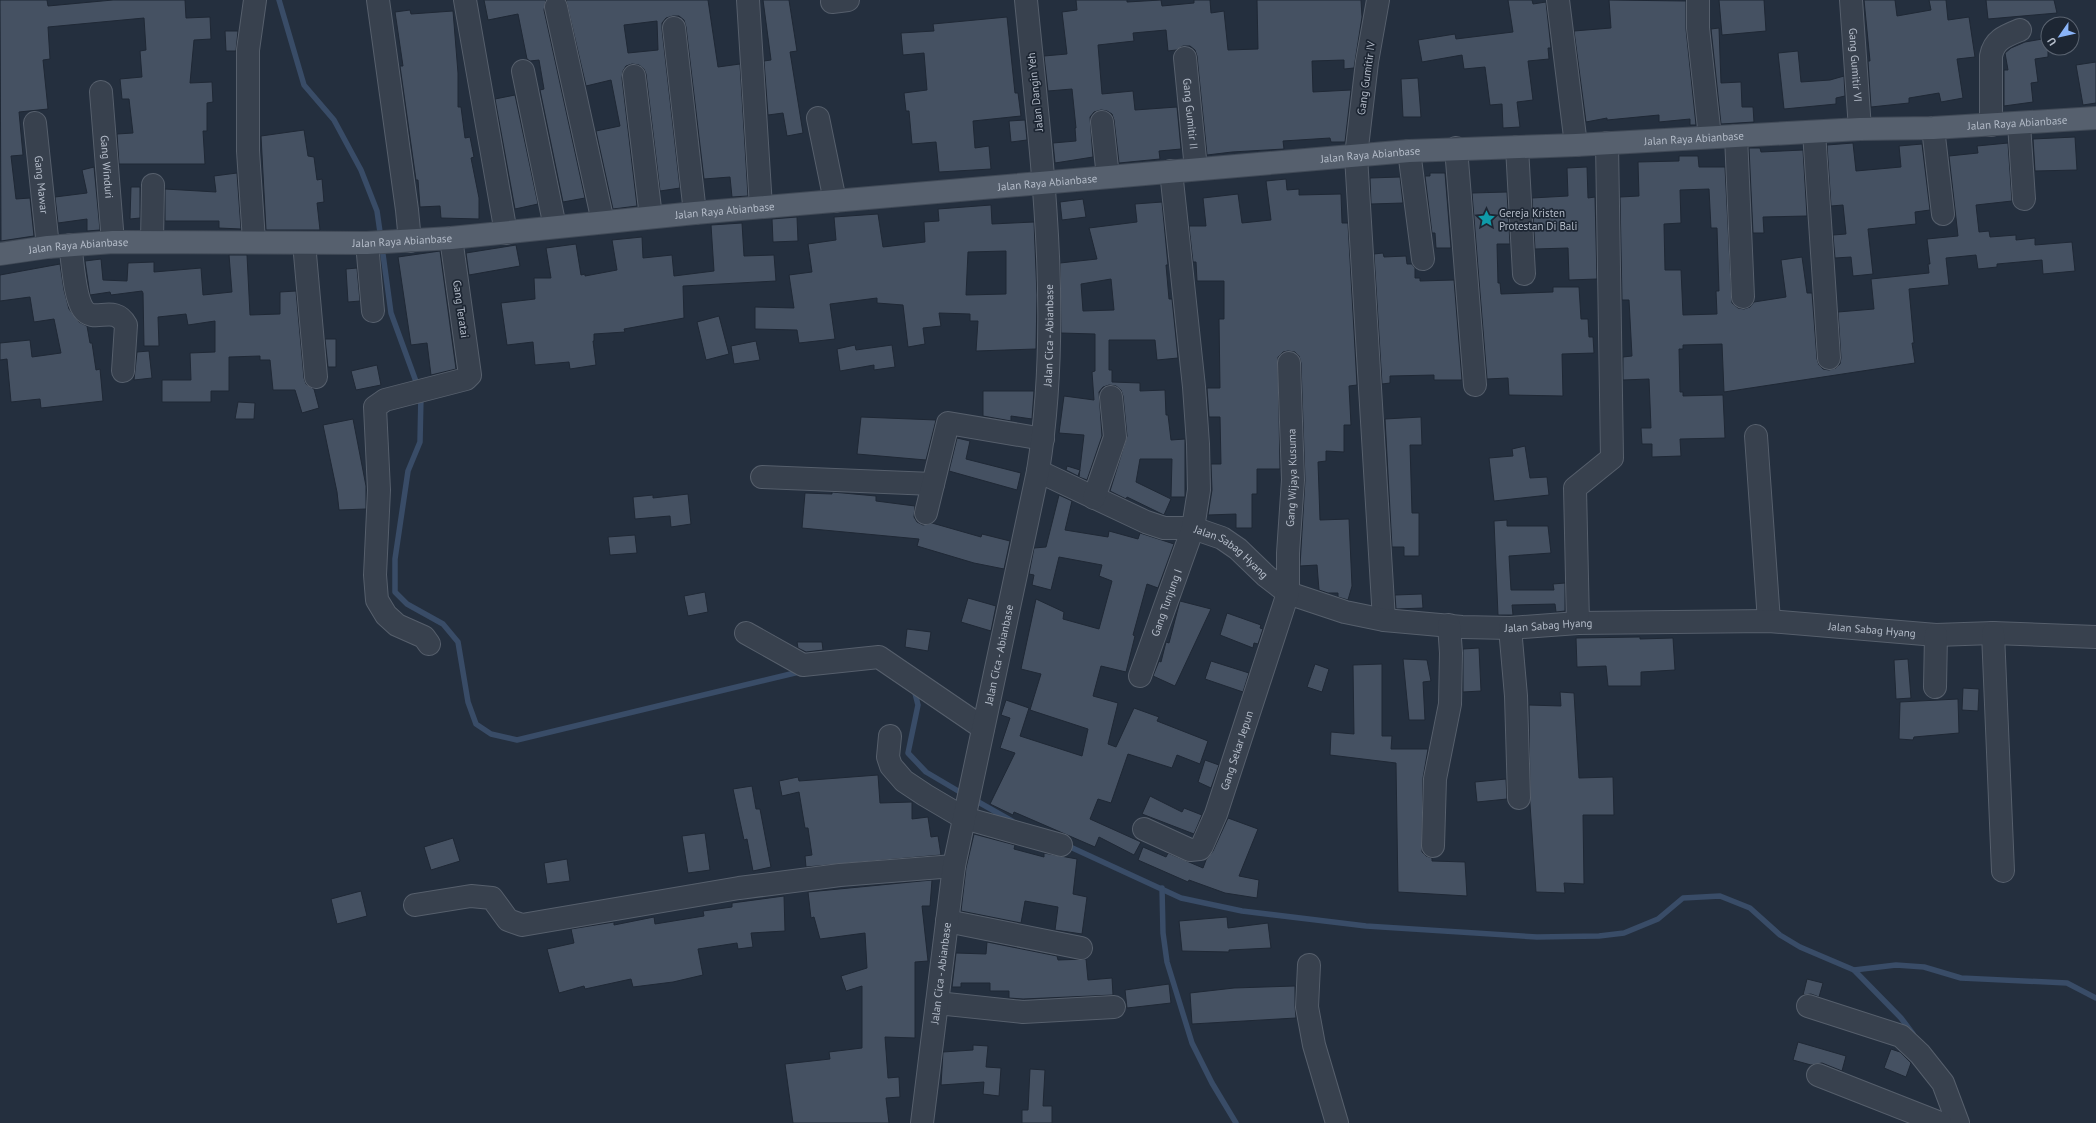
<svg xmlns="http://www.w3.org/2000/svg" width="2096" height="1123" viewBox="0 0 2096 1123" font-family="'PT Sans',sans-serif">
<rect width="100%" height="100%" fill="#242f3e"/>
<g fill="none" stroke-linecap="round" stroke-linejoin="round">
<g stroke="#394c67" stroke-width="5.5">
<path d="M279,0L304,85L334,120L361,170L377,211L381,239"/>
<path d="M382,247L391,313L418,387"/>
<path d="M421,395L420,442L408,471L395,559V592L407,604L443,624L458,642L468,702L476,724L491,734L517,740L799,672"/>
<path d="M914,689L918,705L908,753L926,772L965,795"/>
<path d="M973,799L1012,821"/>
<path d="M1066,845L1181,898L1242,911L1366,926L1537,937L1599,936L1624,933L1658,919L1683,898L1720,896L1750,908L1780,935L1800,947L1854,970L1901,1018L1913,1034"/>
<path d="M1162,888L1163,933L1167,962L1192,1043L1212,1083L1236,1123"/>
<path d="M1854,970L1896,965L1924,967L1961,978L2067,983L2096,998"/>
</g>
</g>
<g fill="#455162" stroke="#1f2835" fill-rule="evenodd">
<path d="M0,0H47L48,6L113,0H185L186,18L210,17L211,39L194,40L190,83L212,82L213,102L207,103V131H203L205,164H119L117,134L133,133L129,99H122L120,79L142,77L140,51L146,50L144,18L48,27L50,59L43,60L48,109L19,112L23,155L11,156L16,199L30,198L34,236L1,241Z"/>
<path d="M484,0H546L544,10L585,198L563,202L540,90L544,89L539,60L530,61L527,59L518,14L488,20Z"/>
<path d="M566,0H708L718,67L740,64L748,196L732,197L730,177L704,179L686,27L684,20L679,16H673L666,18L662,23V29L680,188L660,191L646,74L644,69L639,65L632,64L626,66L623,71L622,78L637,206L613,209L596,131L620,126L611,80L586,86ZM657,21L658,50L628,53L624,25Z"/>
<path d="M763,0H789L797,51L790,52L803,133L787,136L783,113L768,115L764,61L771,60Z"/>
<path d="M1076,0H1127V2L1161,0L1162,6L1194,3V0H1210L1211,13L1224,11L1228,50L1258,49L1257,0H1361L1362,17L1354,68L1344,69V60L1312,61L1313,92L1351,90L1345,142H1331L1330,138L1283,141L1284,149L1232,152L1207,155L1197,56L1195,50L1190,46H1183L1176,50L1168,51L1166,30L1133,33L1134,41L1098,45L1102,94L1133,91L1135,110L1177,107L1181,149L1159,151L1160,159L1119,163L1114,120L1112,114L1107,111L1101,110L1094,112L1090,117L1093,157L1055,163L1053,143L1076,141L1075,128H1076L1072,89L1048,91L1044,56L1067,54L1062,12L1077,10Z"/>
<path d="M1508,0H1532L1533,4L1546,2L1551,48H1548L1549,59L1528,61L1533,100L1517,102L1520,127L1503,128L1502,104L1490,105L1485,67L1464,69L1462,55L1422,62L1418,40L1455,34L1456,39L1513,32Z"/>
<path d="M1609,0L1686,1V29L1696,125H1690V119L1659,122V115L1607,120V118L1586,122L1574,31L1611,28Z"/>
<path d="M1719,0H1764L1766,31L1722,35Z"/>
<path d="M1864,0H1895L1897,16L1931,10L1929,0H1946L1948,20L1969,17L1975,57L1957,59L1963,98L1941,102L1939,93L1909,98V103L1871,107L1868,61H1870Z"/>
<path d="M1986,0H2054L2057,13L1988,19Z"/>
<path d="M410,10L411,14L453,11L458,73V107H461L465,138L470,137L474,157L471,158L479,198V219L441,218L440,206L420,207L418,180H416L400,66H403L395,12Z"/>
<path d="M1007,17L1015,93H1018L1021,116L973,121L975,148L989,146L991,169L939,172L936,142L912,144L909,111H906L904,93L927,90L924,53L903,55L901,33L934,31L933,24Z"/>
<path d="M1719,28L1721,83L1741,82L1742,107H1753L1754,122L1721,124L1711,29Z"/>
<path d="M225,31H238L236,51H226Z"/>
<path d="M2048,38V57L2035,59L2038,82L2031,83L2033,102L2004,106V70H2008L2005,53L2011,48L2025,42Z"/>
<path d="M1798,51L1801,82L1830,80L1844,76L1845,96L1836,98V104L1784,109L1778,53Z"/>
<path d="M2096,62V103L2083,105L2076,65Z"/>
<path d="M1418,78L1421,117H1403L1401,79Z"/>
<path d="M515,95L538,204L515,209L495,99Z"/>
<path d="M1025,120L1027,140L1011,142L1009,121Z"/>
<path d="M304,130L308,156L314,157L317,180L322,179L324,202L317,203L320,230H266L261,136Z"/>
<path d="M2075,137L2077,170L2035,171L2033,139Z"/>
<path d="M1853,143L1856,171L1901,167L1899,146L1922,144L1930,210L1915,212L1916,224L1868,229L1873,274L1853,276L1851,257L1835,258L1833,235L1846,234L1843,205L1831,206L1827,145Z"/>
<path d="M2008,143L2012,201L1976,205L1979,232L1989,231L1990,237L2016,235V240L2035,238V245L2072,242L2075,271L2043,274L2042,260L1997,264V267L1978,269L1976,255L1946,258L1949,285L1909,289L1914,343H1912L1915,363L1724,392L1722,344L1683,345V349H1679L1680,392H1683V396L1723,395L1725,438L1680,439L1681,456L1652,457V444H1642L1641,428H1651L1649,379L1623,380V357L1632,356L1629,300H1622L1620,197L1639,196L1638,162L1679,161V156H1698L1699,167H1725L1732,303L1738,308L1744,309L1750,307L1754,302L1786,297L1781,260L1802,257L1807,293H1812L1817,359L1819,365L1823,369L1829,370L1836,368L1840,364L1841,358L1838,312L1874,309L1871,279L1929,273L1928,264H1930L1927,239L1958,236L1949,156L1978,153L1977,146ZM1709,189L1711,228H1717L1719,291H1716L1717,314L1683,315L1681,270H1665L1664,224L1681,223L1680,190Z"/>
<path d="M1749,148H1760L1761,152L1803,150L1807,216L1763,217L1764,233H1753Z"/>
<path d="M94,167L100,230L87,231V219L58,223L55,197L87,193L82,170Z"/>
<path d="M1587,167L1588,198L1595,197L1597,279L1569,280L1568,248L1535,249L1532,198L1568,196L1567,168Z"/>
<path d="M237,173L241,229L219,228V221H165V189L216,192L214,176Z"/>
<path d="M1430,173H1445L1451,248H1436L1435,233H1432L1425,176H1430Z"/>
<path d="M1400,177L1403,203L1371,204L1370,178Z"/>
<path d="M1286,179L1287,190L1299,189V195L1341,194L1342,223H1348L1357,385L1349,386L1351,425H1344V452L1326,451V461L1318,462L1320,520L1349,519L1352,586L1348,600L1338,597V593H1328L1319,590L1317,565L1300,566L1305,480L1301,363L1299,356L1295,352L1288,351L1283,352L1278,357L1280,469H1257V494H1252V528H1236V514L1208,515L1212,490L1211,464H1221L1220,417H1209L1207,388H1220L1219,319H1224V281H1197L1196,262H1193L1189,226H1206L1203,198L1238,194L1242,223L1271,220L1266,181Z"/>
<path d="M131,187H140V218L130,219Z"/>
<path d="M1507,192L1510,244H1497L1498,283H1500L1501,294L1553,292V287H1579L1581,319H1588L1589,337H1593L1594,353L1562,354L1563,396L1509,395L1508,378L1487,379L1472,193Z"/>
<path d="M1083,199L1086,217L1062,220L1060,202Z"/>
<path d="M1162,202L1168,265H1166L1169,299H1172L1178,358L1157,360L1155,340H1109V370H1112V382L1140,383V391L1165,390L1166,415H1168L1171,440L1185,439V497H1171L1172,459H1140L1136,482L1171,499L1164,515L1127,497L1126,499L1110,491L1127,436L1123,396L1121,390L1116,386L1109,385L1103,387L1099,392L1102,436L1087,480L1079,477L1084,435L1059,433L1064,396L1094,400L1092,372L1095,371V334L1061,333L1060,263L1097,259L1089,228L1137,222L1135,204ZM1111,279L1114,310L1083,311L1081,284Z"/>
<path d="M991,205L992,224L1034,222L1037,295L1036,349L976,351L978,321H970V314L939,313L941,326L923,328L925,344L908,347L903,305L877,303V298L830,304L835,339L799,343L797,330L755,329V307L794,308L789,275L812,272L808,244L836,240L834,217L878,214L883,247L925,242L924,222L939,221L938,209ZM1006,251V294L966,295L968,252Z"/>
<path d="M797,217L798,241L773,242L772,219Z"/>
<path d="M742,223L744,256L774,255L776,281L683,286L684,318L624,329L625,332L594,334V341H593L596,365L570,369L569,362L535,365L533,342L507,345L501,303L535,299L534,278H551L546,248L576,244L581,275L585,274V276L617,270L612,240L642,237L643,258L672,255L674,276L714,271L711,225Z"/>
<path d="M516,245L520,266L469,275L466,253Z"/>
<path d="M440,251L456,369L431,375L427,343L411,345L398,257Z"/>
<path d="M1383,253L1384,257L1406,256L1407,264H1412L1415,268V278H1420V281L1454,280L1462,380H1434V375L1390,376V383L1382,384L1374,254Z"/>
<path d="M229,255H247L250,315L280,314V292L296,291L304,378L306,384L314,389L319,408L302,413L295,390H273L270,360H260V356L229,357V391H211V402H162V380H191L190,353L215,352V321L188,325L186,314L158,317L159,346H144L143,293L142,291L111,295L110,292L90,295L85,261L101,259L103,280L127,281L128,263L154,262V272L201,268L203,295L232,292Z"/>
<path d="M60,264L64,290L69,309L79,322L87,326L90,343H92L96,370L100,369L103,401L41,408L40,399L11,402L7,359L0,360V343L30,340L32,357L61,353L54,319L34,322L30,297L0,301V275Z"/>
<path d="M357,268L360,301L348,302L346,269Z"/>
<path d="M719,316L729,354L706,360L697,322Z"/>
<path d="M325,339H336V367H328Z"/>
<path d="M756,341L760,360L734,364L731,346Z"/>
<path d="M855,345L856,350L892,345L895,367L874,370V365L840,371L837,349Z"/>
<path d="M149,351L152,378L134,380L137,352Z"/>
<path d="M377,365L381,385L356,390L351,371Z"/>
<path d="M983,391H1034L1032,419L1011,416V421L983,416Z"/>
<path d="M238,402L255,403L254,419H235Z"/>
<path d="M861,417L936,420L926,460L857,454Z"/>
<path d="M1421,417L1422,445H1410L1412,513H1419V556H1404V547H1392L1385,419Z"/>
<path d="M353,419L366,486V509L339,510L337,492L323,425Z"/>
<path d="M957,438L970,441L966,459L1021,473L1017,490L949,471Z"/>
<path d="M1525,446L1530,478L1547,477L1549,495L1494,501L1489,458L1513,456L1512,449Z"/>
<path d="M1067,466L1080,470L1078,476L1066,470Z"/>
<path d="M832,492L876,496V501L915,506L914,517L917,522L923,525L932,523L981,537L982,534L1010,541L1004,569L974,563L917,546L919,539L802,528L805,493L832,494Z"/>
<path d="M688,494L691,524L671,527L670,516L635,519L633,497L653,495V498Z"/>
<path d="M1059,495L1072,501L1065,530L1108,537L1109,531L1138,539L1140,533L1174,544L1158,588L1147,584L1133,635L1135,636L1126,672L1101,666L1093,696L1118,703L1108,744L1116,747L1134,708L1159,717L1157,721L1208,741L1200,764L1177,755L1172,768L1128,754L1111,803L1098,799L1090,819L1141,842L1134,855L1099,837L1095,847L1014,812L1013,815L990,804L1015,753L1000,748L1010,718L1001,715L1006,700L1029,708L1020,736L1082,756L1088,729L1030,710L1041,674L1021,669L1036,599L1064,612L1063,619L1099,629L1112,581L1099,576L1102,565L1059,557L1051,590L1032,585L1034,575L1029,574L1034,548L1046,547Z"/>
<path d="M1507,520V526H1548L1551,553L1509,556L1511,590H1554L1553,584L1565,583V611L1556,612L1555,604L1512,605L1513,615H1498L1494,521Z"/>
<path d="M635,535L637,553L610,555L608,537Z"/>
<path d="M705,592L708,612L688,616L684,596Z"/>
<path d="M1422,594L1423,608L1396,609L1395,595Z"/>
<path d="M968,598L996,606L991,631L961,622Z"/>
<path d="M1180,601L1211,609L1175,686L1153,676L1159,661L1161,662L1166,642L1169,643Z"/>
<path d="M1227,613L1261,625L1260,628L1263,629L1258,644L1254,643L1253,648L1220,635Z"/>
<path d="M907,629L931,632L928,651L905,647Z"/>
<path d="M1640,637V639L1673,638L1675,670L1641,672V686H1608L1606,666L1577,667L1576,638Z"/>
<path d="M797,642H822L823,650L806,652L798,648Z"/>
<path d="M1479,648L1481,691L1463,692V649Z"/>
<path d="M1403,659L1427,660L1431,681L1423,682L1425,720H1409Z"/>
<path d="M1908,659L1911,698L1896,699L1894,660Z"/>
<path d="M1211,661L1249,673L1243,692L1205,679Z"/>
<path d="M1315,664L1329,669L1322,692L1307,687Z"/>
<path d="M1382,664V736H1392L1391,749H1428L1423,778L1422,852L1426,856L1432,858V861L1465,862L1467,896L1398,892L1396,763L1330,755L1331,732L1354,734L1353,665Z"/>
<path d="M1963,688L1979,689L1978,711L1962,710Z"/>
<path d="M1560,692L1574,693L1579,778L1613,777L1614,815H1583L1584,884L1564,883L1565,893L1536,892L1530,804L1529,705L1561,706Z"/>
<path d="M1958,699L1959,733L1914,737L1913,740L1899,739L1900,702Z"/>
<path d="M1205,760L1219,765L1211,788L1198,782Z"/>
<path d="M878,775L880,803L912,802V819L928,817L931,837L938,836L941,855L806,867L805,856L812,855L808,828H805L799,792L782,796L779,781L798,777L799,781Z"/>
<path d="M1506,779L1507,799L1477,802L1475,782Z"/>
<path d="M752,786L756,809H760L771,867L753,871L747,839L744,840L733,789Z"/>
<path d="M1150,796L1182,812L1184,808L1202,815L1194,834L1142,814Z"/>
<path d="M1228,818L1258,829L1239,876L1259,880L1257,898L1225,893L1189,880L1188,882L1138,860L1143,847L1166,857L1168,853L1203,868L1206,860L1213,851Z"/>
<path d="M705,833L710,870L688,873L682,836Z"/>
<path d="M974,834L1015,845L1014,849L1044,857V853L1077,859L1073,894L1087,897L1082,934L1055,930L1058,907L1025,901L1021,923L961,911L966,868Z"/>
<path d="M453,838L460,861L431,870L424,847Z"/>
<path d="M567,859L570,881L547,884L544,863Z"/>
<path d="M932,880L930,906H922L928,961L915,962V1038L885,1037L888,1078L899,1077L900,1097L886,1098L889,1123H793L785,1064L830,1059L829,1052L862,1048V986L846,991L841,976L867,968L865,933L820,939L814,917L811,918L808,892Z"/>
<path d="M361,891L367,916L337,924L331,899Z"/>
<path d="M784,896L785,931L751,933L753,947L738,949L737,943L698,949L703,975L673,982L633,987L631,979L585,989L584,986L559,993L547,949L574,943L571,929L614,922V925L654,917L655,924L704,916L703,911L732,907V903Z"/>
<path d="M1227,917L1228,928L1268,923L1271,948L1229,950V952L1182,951L1179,921Z"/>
<path d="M987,942L1057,956L1058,960L1086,959L1088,980L1112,978L1113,995L1023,999L1009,998V991H990V983H961V987H952L956,953L986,954Z"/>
<path d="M1807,979L1823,983L1819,997L1811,994L1803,995Z"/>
<path d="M1169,984L1171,1003L1127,1008L1125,990Z"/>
<path d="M1295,986V1006L1296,1018L1192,1024L1190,993L1234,988Z"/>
<path d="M1798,1042L1846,1056L1842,1071L1822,1063L1811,1065L1793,1060Z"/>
<path d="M973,1045L988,1046L986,1067L1001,1068L999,1096L983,1094L984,1082L941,1085L943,1052L973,1050Z"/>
<path d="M1891,1049L1900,1052L1911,1063L1906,1077L1884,1068Z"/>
<path d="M1030,1069L1045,1070L1043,1106H1052V1123H1022V1110H1028Z"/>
</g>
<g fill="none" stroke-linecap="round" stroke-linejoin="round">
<defs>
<g id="minor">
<path d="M378,0L407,210L410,241"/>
<path d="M465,0L506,233"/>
<path d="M748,0L761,207"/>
<path d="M1378,0L1367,62L1356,156L1384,620"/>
<path d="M1558,0L1576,145"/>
<path d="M1698,0V28L1710,137"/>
<path id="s1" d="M1851,0L1860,129"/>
<path d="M832,2L848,0"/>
<path d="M556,7L603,222"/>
<path d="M674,28L695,213"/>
<path id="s2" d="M1185,58L1196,169"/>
<path d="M523,71L555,227"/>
<path d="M634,76L651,217"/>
<path id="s3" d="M101,92L113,242"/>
<path d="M818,118L835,201"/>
<path d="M1102,122L1108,177"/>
<path id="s4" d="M35,123L48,247"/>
<path d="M2019,124L2024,199"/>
<path d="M1991,125V56C1994,40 2005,36 2020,30"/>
<path d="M1933,128L1943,214"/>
<path d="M1814,132L1829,358"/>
<path d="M1736,136L1743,297"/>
<path d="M1517,147L1524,274"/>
<path d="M1456,148L1475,385"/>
<path d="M1409,151L1423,259"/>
<path d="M152,241L153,185"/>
<path d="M254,241L248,151V50L255,0"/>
<path d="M304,243L316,377"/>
<path d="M367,243L373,311"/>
<path d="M70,245C73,261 74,296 83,309C94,325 114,303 126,325L123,371"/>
<path d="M1756,436L1769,621"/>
<path id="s5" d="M1038,471L1146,522L1164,528H1193L1222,538L1238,549L1266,576L1288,593L1345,612L1384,620L1462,627L1510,628L1578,623L1769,621L1936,635L1993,633L2096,637"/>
<path d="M762,477L933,484"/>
<path d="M1094,498L1115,437L1111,397"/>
<path d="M926,513L948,423L1043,439"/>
<path d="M1578,623L1575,488L1612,458L1607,143"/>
<path d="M1510,628L1516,696L1519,798"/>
<path d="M746,633L803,665L879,657L983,728"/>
<path d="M1993,633L2003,871"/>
<path d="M429,644L424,637L397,625L386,615L377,600L375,575L379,490L375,407L385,400L466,379L470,375L451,238"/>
<path id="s6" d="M1140,676L1193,528L1199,490L1198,444L1194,387L1171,171"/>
<path d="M1935,687L1936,635"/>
<path d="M890,736L888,757L891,766L904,781L925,795L964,818L1061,845"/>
<path id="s7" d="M1144,829L1190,850L1200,849L1202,846L1216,814L1288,593V553L1293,480L1289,363"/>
<path d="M1433,846L1435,779L1450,704L1451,653L1449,625"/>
<path d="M415,905L471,896L492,898L508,920L522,925L739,888L840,875L954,866"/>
<path d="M947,921L1081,948"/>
<path d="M1309,965L1307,1007L1314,1045L1337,1123"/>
<path d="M937,1003L1023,1012L1114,1007"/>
<path d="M1808,1006L1901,1036L1920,1054L1943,1083L1958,1123"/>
<path d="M1818,1075L1940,1123"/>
<path id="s8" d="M922,1123L954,866L1038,471C1063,316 1041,155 1026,0"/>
</g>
<g id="major">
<path id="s9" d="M0,254L48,247L113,242L367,243L451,238L695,213L1409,151L1576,145L1860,129L1933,128L2096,118"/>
</g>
</defs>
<use href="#minor" stroke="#565f6c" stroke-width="24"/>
<use href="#major" stroke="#414a57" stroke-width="24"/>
<use href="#minor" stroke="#38414e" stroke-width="22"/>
<use href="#major" stroke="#56606e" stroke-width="22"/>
</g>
<defs>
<symbol id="sight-bare" viewBox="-9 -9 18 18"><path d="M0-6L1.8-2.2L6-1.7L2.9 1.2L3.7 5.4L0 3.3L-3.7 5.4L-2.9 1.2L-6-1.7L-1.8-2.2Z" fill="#0f9aa8" stroke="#1d2633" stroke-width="2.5" paint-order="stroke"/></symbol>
</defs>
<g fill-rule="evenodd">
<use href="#sight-bare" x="1474" y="206" width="25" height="25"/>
</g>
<g text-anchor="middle" stroke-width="3.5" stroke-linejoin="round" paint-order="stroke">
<g font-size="11" fill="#b4bcc9" stroke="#1d2633">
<text dy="4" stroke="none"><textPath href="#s1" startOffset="65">Gang Gumitir VI</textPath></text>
<text transform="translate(1366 78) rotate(-82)" y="4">Gang Gumitir IV</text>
<text transform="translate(1035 92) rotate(-96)" y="4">Jalan Dangin Yeh</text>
<text dy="4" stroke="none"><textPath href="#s2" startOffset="56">Gang Gumitir II</textPath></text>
<text dy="4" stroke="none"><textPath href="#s9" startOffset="2023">Jalan Raya Abianbase</textPath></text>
<text dy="4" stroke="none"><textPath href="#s9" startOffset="1699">Jalan Raya Abianbase</textPath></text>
<text dy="4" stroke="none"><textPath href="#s9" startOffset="1375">Jalan Raya Abianbase</textPath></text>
<text dy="4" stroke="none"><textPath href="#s3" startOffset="75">Gang Winduri</textPath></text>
<text dy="4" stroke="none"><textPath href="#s9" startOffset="1051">Jalan Raya Abianbase</textPath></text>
<text dy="4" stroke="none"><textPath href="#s4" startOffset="62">Gang Mawar</textPath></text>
<text dy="4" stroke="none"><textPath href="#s9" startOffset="727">Jalan Raya Abianbase</textPath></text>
<text dy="4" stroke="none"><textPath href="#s9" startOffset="403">Jalan Raya Abianbase</textPath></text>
<text dy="4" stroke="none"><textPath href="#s9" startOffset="79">Jalan Raya Abianbase</textPath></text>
<text transform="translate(461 309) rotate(82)" y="4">Gang Teratai</text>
<text dy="4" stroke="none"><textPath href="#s8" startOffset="799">Jalan Cica - Abianbase</textPath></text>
<text dy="4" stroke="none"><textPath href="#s7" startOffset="447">Gang Wijaya Kusuma</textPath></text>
<text dy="4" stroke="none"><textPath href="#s5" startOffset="213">Jalan Sabag Hyang</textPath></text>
<text dy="4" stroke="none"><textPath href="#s6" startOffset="78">Gang Tunjung I</textPath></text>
<text dy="4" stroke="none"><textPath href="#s5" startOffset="549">Jalan Sabag Hyang</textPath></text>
<text dy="4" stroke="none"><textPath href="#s5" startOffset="873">Jalan Sabag Hyang</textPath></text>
<text dy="4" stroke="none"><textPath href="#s8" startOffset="475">Jalan Cica - Abianbase</textPath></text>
<text dy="4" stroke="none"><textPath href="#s7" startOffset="166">Gang Sekar Jepun</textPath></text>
<text dy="4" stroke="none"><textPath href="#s8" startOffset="151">Jalan Cica - Abianbase</textPath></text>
</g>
<g font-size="11" fill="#b4bcc9" stroke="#1d2633" text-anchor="start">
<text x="1499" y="217">Gereja Kristen<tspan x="1499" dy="13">Protestan Di Bali</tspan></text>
</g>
</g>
<g transform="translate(2060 36) rotate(236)"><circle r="19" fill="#1d2633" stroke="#59626f"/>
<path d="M0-3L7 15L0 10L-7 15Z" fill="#8ab4f8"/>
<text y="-6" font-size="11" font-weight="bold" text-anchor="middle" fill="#b4bcc9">U</text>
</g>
</svg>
